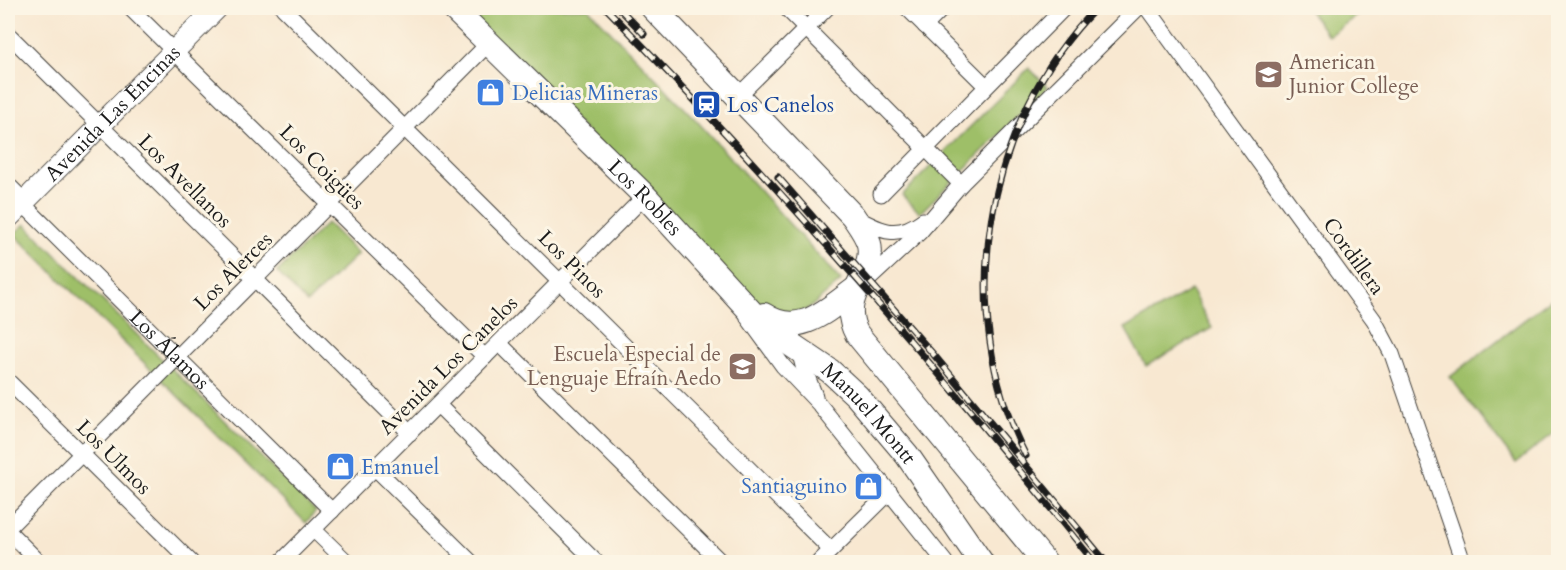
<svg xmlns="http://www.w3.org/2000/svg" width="1566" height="570" viewBox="0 0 1566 570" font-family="Cardo,serif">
<rect width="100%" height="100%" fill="#fcf5e5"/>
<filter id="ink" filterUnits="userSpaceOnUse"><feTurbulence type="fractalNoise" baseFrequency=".0167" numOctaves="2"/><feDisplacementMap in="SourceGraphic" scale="12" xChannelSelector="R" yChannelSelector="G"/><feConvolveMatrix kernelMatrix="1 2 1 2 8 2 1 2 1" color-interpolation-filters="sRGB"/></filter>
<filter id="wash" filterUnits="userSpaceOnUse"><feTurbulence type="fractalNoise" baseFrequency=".008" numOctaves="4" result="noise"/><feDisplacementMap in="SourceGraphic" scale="24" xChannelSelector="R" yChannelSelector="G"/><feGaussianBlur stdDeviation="1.35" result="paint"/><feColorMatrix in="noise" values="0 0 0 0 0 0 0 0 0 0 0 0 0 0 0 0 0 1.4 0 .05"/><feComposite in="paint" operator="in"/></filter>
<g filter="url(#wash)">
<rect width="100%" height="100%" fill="#f8e8d1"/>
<g fill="#9ebf68" stroke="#5d6e42" stroke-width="1.5">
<path d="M464,8H588L697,121L841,281L811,307L784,322L768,316Z"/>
<path d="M1307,8H1355L1359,14L1328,36Z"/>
<path d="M1029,68L1048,87L920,213L902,195Z"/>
<path d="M327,223L358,254L307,303L277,272Z"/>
<path d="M25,224L316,511L306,523L14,234Z"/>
<path d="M1191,290L1212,328L1146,366L1125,328Z"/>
<path d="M1558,294V430L1516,463L1450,377Z"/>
</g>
</g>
<g filter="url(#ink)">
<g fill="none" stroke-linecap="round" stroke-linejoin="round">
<defs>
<g id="street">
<path d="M130,8L485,357"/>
<path d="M283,8L831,550"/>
<path d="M786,8L961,184"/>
<path d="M907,8L986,86"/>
<path d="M1147,8L1374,320L1392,354L1463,562"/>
<path d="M925,26L943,8"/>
<path d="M8,34L410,433"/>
<path d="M738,96L827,8"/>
<path d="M881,194L1064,8"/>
<path id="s1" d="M22,203L332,511"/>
<path d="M857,218C883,232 897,239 923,220"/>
<path d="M864,284L920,232L961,184L1138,8"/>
<path d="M748,318L783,366L819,404L945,562"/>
<path d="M499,343L721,562"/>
<path d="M799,350L803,366L815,396"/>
<path d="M8,381L191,562"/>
<path d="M438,405L596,562"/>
<path d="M375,468L471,562"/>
<path d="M8,528L489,43"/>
<path d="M314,530L347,562"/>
<path d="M8,531L39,562"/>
<path d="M281,562L645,196"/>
<path d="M819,562L890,492"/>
</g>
<g id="secondary">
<path d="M8,189L22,203"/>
<path id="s2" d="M8,218L217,8"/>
</g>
<g id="primary">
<path id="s3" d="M453,8L645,196L753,314L774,333L830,371L857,396L907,455L981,562"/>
<path d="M653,8L853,216C859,225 866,234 869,244C876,275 836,296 857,334L1045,562"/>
<path d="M764,315C799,339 828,309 857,288"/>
</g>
</defs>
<use href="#street" stroke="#3d3b37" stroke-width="17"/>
<use href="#secondary" stroke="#3d3b37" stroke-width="23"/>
<use href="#primary" stroke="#3d3b37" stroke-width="26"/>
<use href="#street" stroke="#fff" stroke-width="15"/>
<use href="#secondary" stroke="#fff" stroke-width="21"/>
<use href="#primary" stroke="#fff" stroke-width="24"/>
<defs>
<g id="rail">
<path d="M606,8C778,184 940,370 1094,562"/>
<path d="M619,8L644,34"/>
<path d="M778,177L934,355L1106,562"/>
<path d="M1026,456C952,312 984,122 1096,8"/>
</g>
</defs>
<use href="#rail" stroke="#1c1c1c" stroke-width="7"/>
<use href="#rail" stroke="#fcf5e5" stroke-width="4.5" stroke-dasharray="14" stroke-linecap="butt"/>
</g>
</g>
<defs>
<symbol id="school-square" viewBox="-11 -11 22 22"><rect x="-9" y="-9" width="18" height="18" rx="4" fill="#8d6e63" stroke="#fcf5e5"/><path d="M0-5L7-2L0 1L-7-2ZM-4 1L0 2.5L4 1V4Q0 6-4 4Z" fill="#fff"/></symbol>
<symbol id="shop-square" viewBox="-11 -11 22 22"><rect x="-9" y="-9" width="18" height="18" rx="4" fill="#3f7fe0" stroke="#fcf5e5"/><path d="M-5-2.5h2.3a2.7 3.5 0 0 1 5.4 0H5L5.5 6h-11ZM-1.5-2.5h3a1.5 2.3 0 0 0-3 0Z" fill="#fff"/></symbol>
<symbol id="station-square" viewBox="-11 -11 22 22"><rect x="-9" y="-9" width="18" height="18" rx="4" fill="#1a4fb4" stroke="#fcf5e5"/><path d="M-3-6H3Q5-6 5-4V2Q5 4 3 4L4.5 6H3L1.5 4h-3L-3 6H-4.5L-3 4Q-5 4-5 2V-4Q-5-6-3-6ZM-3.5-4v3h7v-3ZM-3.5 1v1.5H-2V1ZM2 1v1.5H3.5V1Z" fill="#fff"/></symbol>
</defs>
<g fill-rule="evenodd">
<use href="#school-square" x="1252" y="58" width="33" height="33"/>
<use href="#shop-square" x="474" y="76" width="33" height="33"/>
<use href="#station-square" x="690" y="88" width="33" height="33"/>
<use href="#school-square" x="726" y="350" width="33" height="33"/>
<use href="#shop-square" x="324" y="450" width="33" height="33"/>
<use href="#shop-square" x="852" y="470" width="33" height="33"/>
</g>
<g text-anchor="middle" stroke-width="6" stroke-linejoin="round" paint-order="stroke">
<g font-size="21" fill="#785e54" stroke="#fcf5e5" text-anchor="start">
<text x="1289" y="69">American<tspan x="1289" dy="24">Junior College</tspan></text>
<text x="721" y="361" text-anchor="end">Escuela Especial de<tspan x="721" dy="24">Lenguaje Efraín Aedo</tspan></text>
</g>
<g font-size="21" fill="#366cbe" stroke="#fcf5e5" text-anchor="start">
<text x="512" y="100">Delicias Mineras</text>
<text x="361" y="474">Emanuel</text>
<text x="847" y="493" text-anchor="end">Santiaguino</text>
</g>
<g font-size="21" fill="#164399" stroke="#fcf5e5" text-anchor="start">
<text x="727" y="112">Los Canelos</text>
</g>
<g font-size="21" fill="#1c1c1c" stroke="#fcf5e5">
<text dy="7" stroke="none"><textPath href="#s2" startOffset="148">Avenida Las Encinas</textPath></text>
<text transform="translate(322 167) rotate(45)" y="7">Los Coigües</text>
<text transform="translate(185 181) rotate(45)" y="7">Los Avellanos</text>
<text dy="7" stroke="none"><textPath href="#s3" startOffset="270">Los Robles</textPath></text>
<text transform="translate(1354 256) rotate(54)" y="7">Cordillera</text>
<text transform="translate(572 264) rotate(45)" y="7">Los Pinos</text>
<text transform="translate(233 271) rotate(-45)" y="7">Los Alerces</text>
<text dy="7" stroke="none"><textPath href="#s1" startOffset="208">Los Álamos</textPath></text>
<text transform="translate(448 365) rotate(-45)" y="7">Avenida Los Canelos</text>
<text dy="7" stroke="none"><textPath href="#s3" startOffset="582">Manuel Montt</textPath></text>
<text transform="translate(114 457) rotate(45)" y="7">Los Ulmos</text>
</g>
</g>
<rect width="1566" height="570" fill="none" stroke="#fcf5e5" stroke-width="30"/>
</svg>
